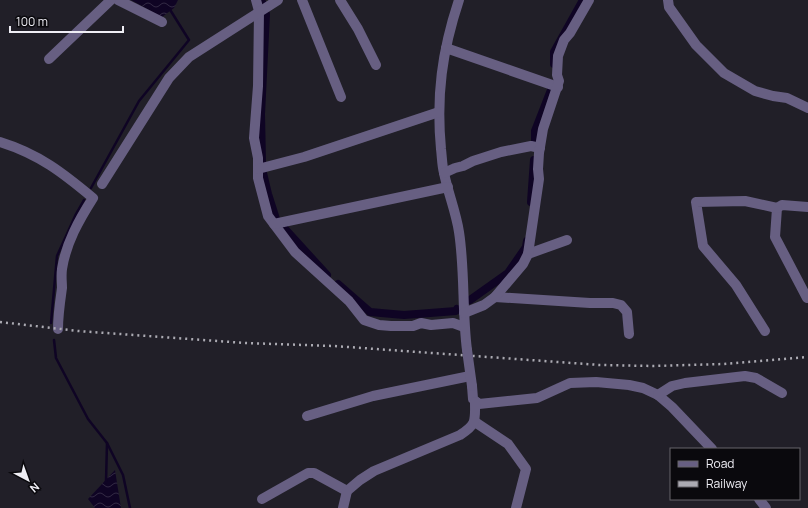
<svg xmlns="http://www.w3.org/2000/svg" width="808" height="508" viewBox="0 0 808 508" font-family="Manrope,sans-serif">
<defs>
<pattern id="water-waves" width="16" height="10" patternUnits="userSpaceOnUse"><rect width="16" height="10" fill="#0f0424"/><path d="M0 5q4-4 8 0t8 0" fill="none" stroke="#322944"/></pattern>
</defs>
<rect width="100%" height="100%" fill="#211f28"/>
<g fill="url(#water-waves)">
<path d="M131,0H178L174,8L162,17Z"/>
<path d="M115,470L121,508H95L88,499Z"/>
</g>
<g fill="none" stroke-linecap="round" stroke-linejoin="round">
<g stroke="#0f0424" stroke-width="2.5">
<path d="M91,188L139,101L189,40L169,8"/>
<path d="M51,323L57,256L76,214L84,200"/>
<path d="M54,340L56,358L88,419L107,443L106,482"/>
<path d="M107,443L123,475L130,508"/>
</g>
<g stroke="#0f0424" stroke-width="8">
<path d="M261,0L262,2"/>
<path d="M554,64V52L583,0"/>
<path d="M535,140V131L551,90"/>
<path d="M262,163L261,114L266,14"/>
<path d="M263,173L268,194L276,219"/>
<path d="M531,202L534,160"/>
<path d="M285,229L327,275"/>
<path d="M338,284L370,312L404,315L456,311L457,309"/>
<path d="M470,300L508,273L526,247L527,241"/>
</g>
<g stroke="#675f82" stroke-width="10">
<path d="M118,0L162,22"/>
<path d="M256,0L259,11L258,86L254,138L258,158V178L268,216L295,252L349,301L364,320L379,325L391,326H413L421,323L431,325L453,323L464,327"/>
<path d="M302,0L341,97"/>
<path d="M340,0L358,29L376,65"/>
<path d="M459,0C442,51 436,96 441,149C442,157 442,166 444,173C448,193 456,212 459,232C465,271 462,311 467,350"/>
<path d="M668,0L669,7L696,45L724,73L755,91L773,96L787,98L808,108"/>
<path d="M446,48L558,87"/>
<path d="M49,59L111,0"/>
<path d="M0,142C39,154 63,173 93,198C79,220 66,243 62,269C61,276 62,282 62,288C60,302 58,315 58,329"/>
<path d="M258,169L304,157L439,112"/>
<path d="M444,173L455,168L463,166L473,161L501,152L531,146L540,148"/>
<path d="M102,184L169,78L189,57L278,0"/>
<path d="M274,224L448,187"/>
<path d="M528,254L567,240"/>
<path d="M495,297L590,303H613L621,305L627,312L629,334"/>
<path d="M807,298L775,237L777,208L782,205L808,207"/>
<path d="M464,313L484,305L495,297L523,264L528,254L539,179L538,169L539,153L543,129L559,81L557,75L558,56L564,40L570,33L589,0"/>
<path d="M765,331L736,285L703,246L696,202L745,201L777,208"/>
<path d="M472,386L473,399L479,404L537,398L570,383L596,382L629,385L643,388L658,395L672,407L712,449"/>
<path d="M658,395L672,386L685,383L745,376L756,378L782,393"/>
<path d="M307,416L373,396L470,376"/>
<path d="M475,422L508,444L526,469L516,508"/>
<path d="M262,499L308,473H314L347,491"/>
<path d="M759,499L766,508"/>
<path d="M343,508L347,491L360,480L374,471L460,435C477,424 475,421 475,402"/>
</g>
<path stroke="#acabb3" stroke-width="2.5" stroke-dasharray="2 4" stroke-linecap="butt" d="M0,322L78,331L245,343L334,346L600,365L653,366L724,364L808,357"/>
<path stroke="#675f82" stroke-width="10" d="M467,350L472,386"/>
</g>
<rect x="670" y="448" width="130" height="52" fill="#0a090d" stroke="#66656a"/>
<rect x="678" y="461" width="20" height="6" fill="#675f82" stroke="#66656a"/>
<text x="706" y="468" font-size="12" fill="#efeef5">Road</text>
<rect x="678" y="481" width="20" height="6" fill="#acabb3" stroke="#66656a"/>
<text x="706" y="488" font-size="12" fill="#efeef5">Railway</text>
<g transform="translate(28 480) rotate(139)" stroke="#0a090d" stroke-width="3" paint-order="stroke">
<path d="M0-3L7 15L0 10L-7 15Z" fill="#efeef5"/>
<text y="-6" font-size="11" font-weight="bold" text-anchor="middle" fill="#efeef5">N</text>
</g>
<path d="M10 26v6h113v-6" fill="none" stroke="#efeef5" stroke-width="2"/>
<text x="16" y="26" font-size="12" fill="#efeef5" stroke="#0a090d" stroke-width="3" paint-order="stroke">100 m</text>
</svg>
